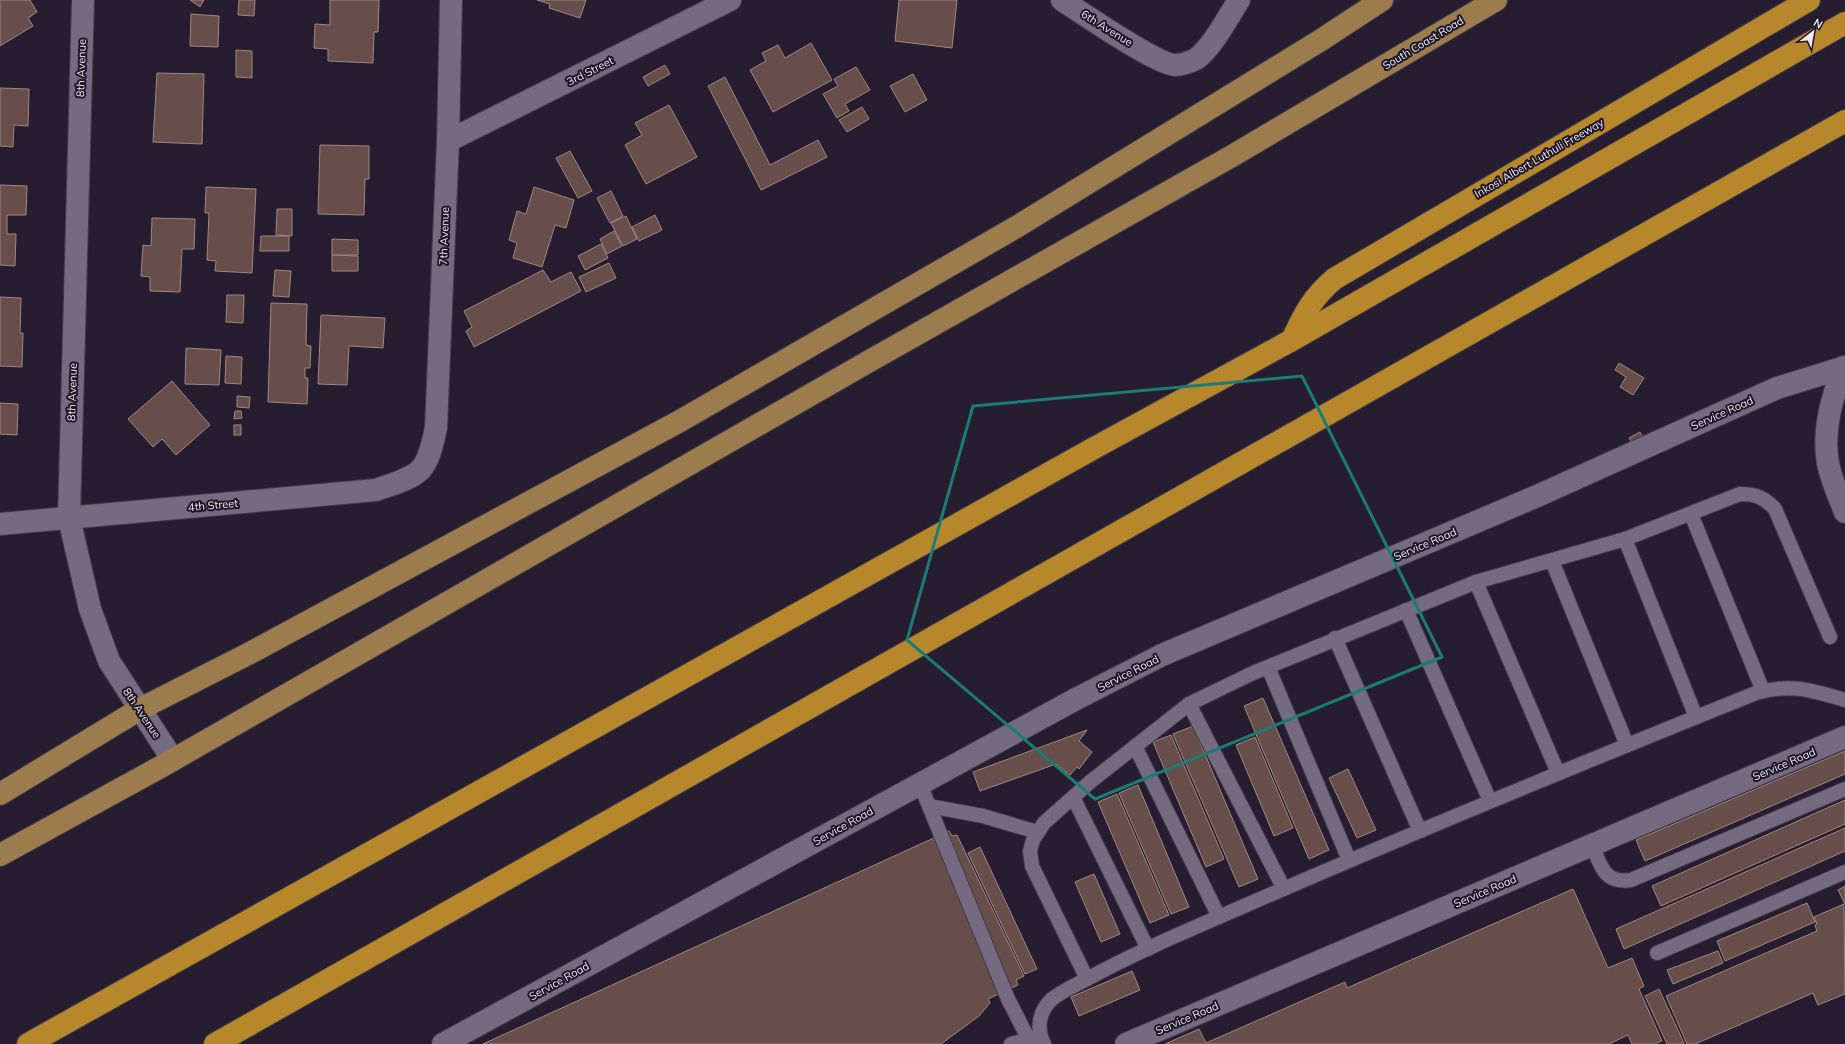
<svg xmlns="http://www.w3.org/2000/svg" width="1845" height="1044" viewBox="0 0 1845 1044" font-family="Mulish,sans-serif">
<rect width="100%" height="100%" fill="#261e30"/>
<g fill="#674e4a" stroke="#a28681">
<path d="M0,0H30L37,12L28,18L33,26L0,46Z"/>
<path d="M190,0H204L200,7Z"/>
<path d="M239,0H255L254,16L238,15Z"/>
<path d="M330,0H379L378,32H374L373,63L328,61V49L314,48L315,24L330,25Z"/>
<path d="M537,0H586L580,18L549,8L550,4Z"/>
<path d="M899,0H957L952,48L895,41Z"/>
<path d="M191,14L219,16L218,47L190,46Z"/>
<path d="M811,43L832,80L773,112L750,70L766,61L762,53L778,45L785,58Z"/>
<path d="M236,50L252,51V78L236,77Z"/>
<path d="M665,65L670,74L648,86L643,77Z"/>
<path d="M856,67L870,90L845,104L849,111L837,118L823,94L838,86L834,79Z"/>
<path d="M157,73L204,74L202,144L153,142Z"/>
<path d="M913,74L927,100L905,112L890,86Z"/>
<path d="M725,77L770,165L818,140L827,157L761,190L708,86Z"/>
<path d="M0,88L29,89L28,126L14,125L13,147L0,146Z"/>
<path d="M669,105L697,157L646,184L625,145L642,135L635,123Z"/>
<path d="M862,107L869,119L847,132L839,120Z"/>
<path d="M320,145L369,146V179H365L364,215L318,214Z"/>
<path d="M570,151L592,191L578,198L556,158Z"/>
<path d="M0,185L27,186L26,215H7V234H16L15,266L0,265Z"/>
<path d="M206,187L256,189L252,273L215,271L216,261L207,260L209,213H205Z"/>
<path d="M534,187L574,200L566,228L555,225L542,267L513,258L517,243L509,240L517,211L526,214Z"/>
<path d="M611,191L623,216L610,223L597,198Z"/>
<path d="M277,209H292V236L276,235Z"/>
<path d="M655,215L662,230L639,241L632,227Z"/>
<path d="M626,216L637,239L623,246L611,223Z"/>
<path d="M152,218L195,219L194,249H182L180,292L150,291V277L141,276L143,245L151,246Z"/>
<path d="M614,231L622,246L607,254L600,239Z"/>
<path d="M261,236H289V251H260Z"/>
<path d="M332,239L358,240V255H332Z"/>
<path d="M601,244L608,258L585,270L578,256Z"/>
<path d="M332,255L358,256V271H332Z"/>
<path d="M609,263L616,278L586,292L579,277Z"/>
<path d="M275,270L291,271L289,297L273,296Z"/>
<path d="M543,270L551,282L571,272L581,291L474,347L466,331L472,327L464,311Z"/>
<path d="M227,295H244L243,323L226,322Z"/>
<path d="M0,297L21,298L20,333H23L22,367L0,366Z"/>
<path d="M271,303L307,304L306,345L311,346L310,368H305V378H308L307,404L268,402Z"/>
<path d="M321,315L385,318L383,348L349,346L347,385L318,384Z"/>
<path d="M186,348L221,350L219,385L185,384Z"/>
<path d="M226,356L242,357L241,384L225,383Z"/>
<path d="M1619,363L1644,378L1633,395L1620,387L1626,377L1615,370Z"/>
<path d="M172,381L210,425L176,455L162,439L153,447L128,419Z"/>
<path d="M237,396L250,397L249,408L237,407Z"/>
<path d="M0,403L18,404L17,435L0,434Z"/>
<path d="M235,411H241L242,418L234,419Z"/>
<rect x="234" y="425" width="7" height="10"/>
<path d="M1640,432L1645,442L1634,446L1629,438Z"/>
<path d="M1263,698L1329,850L1309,859L1244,706Z"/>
<path d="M1193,726L1258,879L1239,887L1173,734Z"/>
<path d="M1087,730L1079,741L1092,752L1079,769L1077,767L1070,775L1056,764L980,791L973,772Z"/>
<path d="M1171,735L1224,859L1206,867L1153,742Z"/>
<path d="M1255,737L1293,828L1274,836L1236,745Z"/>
<path d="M1845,751V774L1645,861L1636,840Z"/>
<path d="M1348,769L1376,830L1357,838L1329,778Z"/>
<path d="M1138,785L1189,907L1171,914L1119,793Z"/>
<path d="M1117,794L1169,915L1150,923L1098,802Z"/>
<path d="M1845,800V824L1661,906L1652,886Z"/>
<path d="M1845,828V851L1624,949L1616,929Z"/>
<path d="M949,831L952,836L957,835L1024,976L1016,980L1018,985L988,999L990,1003L979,1016L941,1044H483Z"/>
<path d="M980,847L1037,969L1025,974L968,853Z"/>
<path d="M1094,874L1120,934L1101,942L1075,882Z"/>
<path d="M1845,886V904L1838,890Z"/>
<path d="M1573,889L1608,968L1632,958L1644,986L1639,989L1662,1041L1655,1044H1632L1628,1035L1609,1044H1165L1199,1029L1206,1043L1345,982L1347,988Z"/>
<path d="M1807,903L1815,922L1725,961L1717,941Z"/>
<path d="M1844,904L1845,994L1818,1005L1813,993L1695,1044H1687L1666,996L1817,931L1815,925L1817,924L1814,917Z"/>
<path d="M1718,951L1723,963L1673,984L1667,970Z"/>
<path d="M1132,971L1140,990L1079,1016L1071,997Z"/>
<path d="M1659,989L1684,1043L1682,1044H1667L1645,996Z"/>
</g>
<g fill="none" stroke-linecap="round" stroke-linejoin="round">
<defs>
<g id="service">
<path d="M1691,514L1763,691"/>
<path d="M1625,539L1696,717"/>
<path d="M1552,561L1627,745"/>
<path d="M1476,582L1558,773"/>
<path d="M1406,610L1490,801"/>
<path d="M1335,638L1420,831"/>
<path d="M1268,667L1349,860"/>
<path d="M1189,704L1284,889"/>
<path d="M1135,746L1219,917"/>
<path d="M920,784L1008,999L1029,1040"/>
<path d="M1073,797L1148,949"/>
<path d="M929,806L983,816L1037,832"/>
<path d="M1592,845C1601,866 1604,884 1631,880L1845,789"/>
<path d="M1657,953L1845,872"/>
<path d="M1087,979L1032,866L1030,851L1033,840L1044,823L1090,782L1189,704L1253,673L1476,582L1625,539L1740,494C1755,494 1764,497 1775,509L1830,637"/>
<path d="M1011,1044L1036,1038"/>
<path d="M1044,1044C1036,1029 1039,1011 1052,999C1062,991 1076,985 1087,979C1140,950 1196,927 1251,903C1419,830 1587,761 1756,693C1792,683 1811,690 1845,700"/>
</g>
<g id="minor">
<path d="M83,0L69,518L90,609L109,661L173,760"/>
<path d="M1062,0C1082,13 1156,64 1175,65C1182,65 1190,62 1196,59C1212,48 1228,17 1239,0"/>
<path d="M448,141L730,0"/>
<path d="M1844,367C1832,396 1822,430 1828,463C1831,480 1839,496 1845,512"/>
<path d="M0,524L376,490C389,485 411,480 421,469C430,459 433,441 436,428L448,141L451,0"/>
<path d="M443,1044L1076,699L1162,655L1535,497L1777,388L1845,367"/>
<path d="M1126,1044L1845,737"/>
</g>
<g id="primary">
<path d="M0,794L140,709L250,653L680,421L1018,226L1321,40L1382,0"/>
<path d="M0,855L164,765L873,359L1232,156L1496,0"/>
</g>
<g id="motorway">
<path d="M1292,340C1304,314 1312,298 1334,279L1809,0"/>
<path d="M28,1044L1096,447L1292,340L1845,23"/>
<path d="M215,1044L1845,121"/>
</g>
</defs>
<use href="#service" stroke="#403a49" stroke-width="16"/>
<use href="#minor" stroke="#403a49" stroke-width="24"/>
<use href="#primary" stroke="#403a49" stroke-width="24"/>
<use href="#motorway" stroke="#403a49" stroke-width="24"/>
<use href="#service" stroke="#746b81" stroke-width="14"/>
<use href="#minor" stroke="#746b81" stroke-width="22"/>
<use href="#primary" stroke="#9c7c4d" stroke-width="22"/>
<use href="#motorway" stroke="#b7882b" stroke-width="22"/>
</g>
<path fill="none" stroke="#1a7c75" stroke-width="3" stroke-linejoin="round" d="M1302,376L1442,657L1095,799L907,640L973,406Z"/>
<g text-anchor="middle" stroke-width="4" stroke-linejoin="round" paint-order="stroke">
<g font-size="11" fill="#efeaf7" stroke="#1c1526">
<text transform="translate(1107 28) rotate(32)" y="4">6th Avenue</text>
<text transform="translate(1423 43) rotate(-31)" y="4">South Coast Road</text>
<text transform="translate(81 68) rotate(-88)" y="4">8th Avenue</text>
<text transform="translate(590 71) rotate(-27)" y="4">3rd Street</text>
<text transform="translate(1539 158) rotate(-30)" y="4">Inkosi Albert Luthuli Freeway</text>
<text transform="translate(444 236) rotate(-88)" y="4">7th Avenue</text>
<text transform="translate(72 392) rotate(-88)" y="4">8th Avenue</text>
<text transform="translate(1722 413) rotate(-24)" y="4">Service Road</text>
<text transform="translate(213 505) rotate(-5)" y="4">4th Street</text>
<text transform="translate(1425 544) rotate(-23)" y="4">Service Road</text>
<text transform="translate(1128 673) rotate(-27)" y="4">Service Road</text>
<text transform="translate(142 713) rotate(56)" y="4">8th Avenue</text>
<text transform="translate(1784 764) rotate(-23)" y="4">Service Road</text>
<text transform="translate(843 826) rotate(-29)" y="4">Service Road</text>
<text transform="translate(1485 891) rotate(-23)" y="4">Service Road</text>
<text transform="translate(559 981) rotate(-29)" y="4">Service Road</text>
<text transform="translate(1187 1018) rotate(-23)" y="4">Service Road</text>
</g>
</g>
<g transform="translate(1813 32) rotate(31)" stroke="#1c1526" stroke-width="3" paint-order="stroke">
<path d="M0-3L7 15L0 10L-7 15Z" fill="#efeaf7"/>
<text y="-6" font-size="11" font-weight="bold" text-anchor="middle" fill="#efeaf7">N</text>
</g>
</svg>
